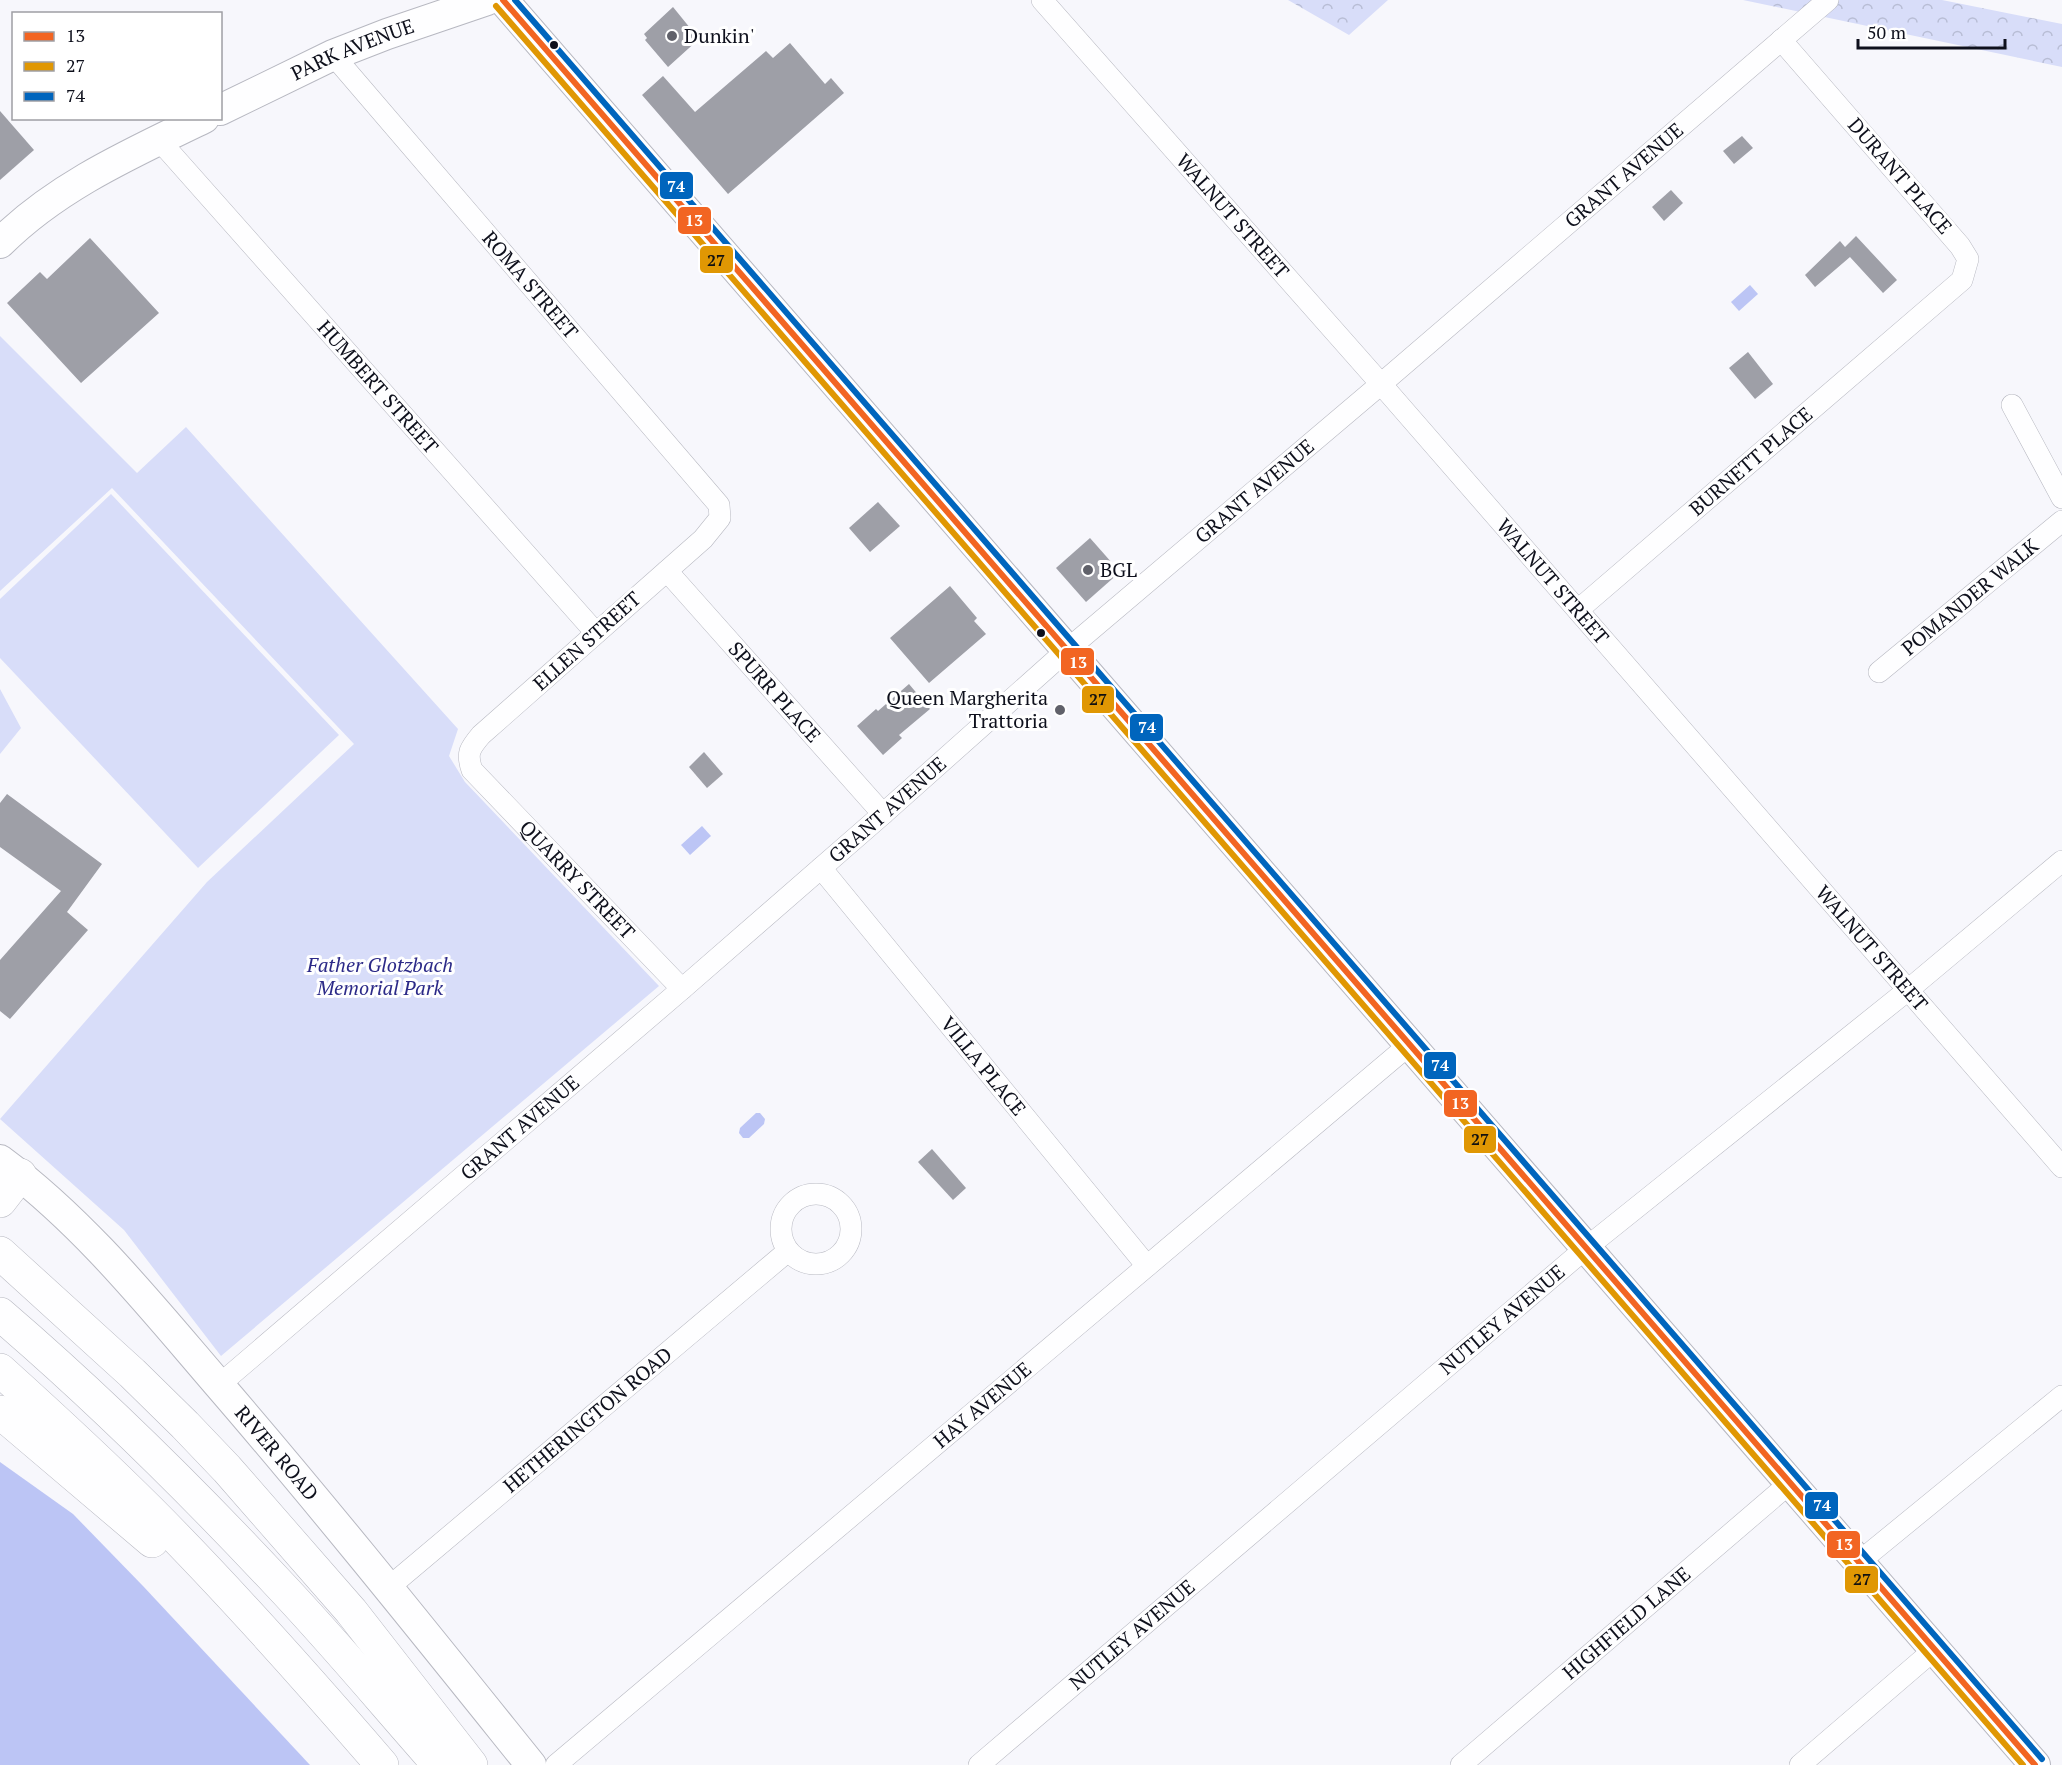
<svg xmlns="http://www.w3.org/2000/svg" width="2062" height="1765" viewBox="0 0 2062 1765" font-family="'PT Serif',serif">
<defs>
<pattern id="forest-crowns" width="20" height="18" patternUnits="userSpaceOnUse" patternTransform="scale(1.5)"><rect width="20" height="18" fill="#d8ddf9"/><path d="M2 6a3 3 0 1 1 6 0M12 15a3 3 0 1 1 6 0" fill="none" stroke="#b8bdd5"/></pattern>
</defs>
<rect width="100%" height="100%" fill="#f7f7fc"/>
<g fill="url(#forest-crowns)">
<path d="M1288,0H1388L1349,35Z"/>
<path d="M1743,0H1942L2062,24V67Z"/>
</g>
<g fill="#d8ddf9">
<path d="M0,336L137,473L186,427L458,729L449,756L465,782L659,986L221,1356L124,1230L0,1119L207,882L354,744L112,488L0,591Z"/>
<path d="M111,494L339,735L198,868L0,658V599Z"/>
<path d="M0,689L21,728L0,754Z"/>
</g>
<g fill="#bcc5f5">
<path d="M1750,285L1758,294L1739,311L1731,302Z"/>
<path d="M702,826L711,836L690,855L681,845Z"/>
<path d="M756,1113H760L765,1119L764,1124L749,1138H743L739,1133L740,1128Z"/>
<path d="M0,1462L73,1514L143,1586L310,1765H0Z"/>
</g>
<g fill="#9e9fa7">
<path d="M673,7L699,39L668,67L645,40L647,38L644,34Z"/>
<path d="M790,43L825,84L831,78L844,93L728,194L642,95L663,76L695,112L766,51L773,58Z"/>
<path d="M0,111L34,150L0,180Z"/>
<path d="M1742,136L1753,148L1734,164L1723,151Z"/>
<path d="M1671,190L1683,203L1664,221L1652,207Z"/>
<path d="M1856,236L1897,280L1883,293L1850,257L1815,287L1805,275L1840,241L1845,247Z"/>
<path d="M90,238L159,313L81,383L7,303L40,272L47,279Z"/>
<path d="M1748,352L1773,384L1755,399L1729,368Z"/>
<path d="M878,502L900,526L870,552L849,528Z"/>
<path d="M1090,538L1120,572L1086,602L1056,568Z"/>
<path d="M950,586L977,618L974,621L986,634L929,683L890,638Z"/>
<path d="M909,684L930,709L899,735L902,738L883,755L857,726L876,709L878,711Z"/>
<path d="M704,752L723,774L707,788L689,767Z"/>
<path d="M7,794L102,864L67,912L88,930L10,1019L0,1011V960L61,891L0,847V803Z"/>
<path d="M932,1149L966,1188L953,1200L918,1162Z"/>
</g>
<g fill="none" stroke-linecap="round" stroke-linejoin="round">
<defs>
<g id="street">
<path id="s1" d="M1042,0L1381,384L2062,1167"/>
<path id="s2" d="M333,55L719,505L720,518L703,539L481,735C470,748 466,753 472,770L682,989"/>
<path id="s3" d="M159,140L596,633"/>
<path d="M2012,405L2062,498"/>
<path id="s4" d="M667,571L883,814"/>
<path id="s5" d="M1578,610L1962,280L1968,259L1960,246L1781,40"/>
<path id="s6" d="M1879,672L2062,521"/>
<path id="s7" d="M821,868L1147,1266"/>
<circle cx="816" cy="1229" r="35"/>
<path id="s8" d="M219,1385L682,989L883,814L1067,650L1381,384L1828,0"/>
<path d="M1859,1562L2062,1396"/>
<path id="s9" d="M388,1588L788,1251"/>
<path id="s10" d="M556,1765L1409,1045"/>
<path id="s11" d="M979,1765L1586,1248L1908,990L2062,861"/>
<path id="s12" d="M1461,1765L1790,1483"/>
<path d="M1800,1765L1935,1649"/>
</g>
<g id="secondary">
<path d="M503,0L2035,1765"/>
<path id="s13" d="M220,110L333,55L387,34L487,0"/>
<path d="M0,243C57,186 132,153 204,118"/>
<path id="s14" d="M0,1160C84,1222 150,1305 218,1384C325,1508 428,1637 531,1765"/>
</g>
<g id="highway">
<path d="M0,1201L20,1175"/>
<path d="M0,1253L132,1373L185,1425L227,1469L351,1611L471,1765"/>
<path d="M0,1314C98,1398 189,1488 277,1582C333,1641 385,1704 439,1765"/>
<path d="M0,1370C51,1416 101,1462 149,1510C231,1592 307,1678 382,1765"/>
<path d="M0,1412L152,1541"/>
</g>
</defs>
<use href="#street" stroke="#b7b8c1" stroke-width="22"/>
<use href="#secondary" stroke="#b7b8c1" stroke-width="32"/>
<use href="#highway" stroke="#b7b8c1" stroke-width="34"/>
<use href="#street" stroke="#fefeff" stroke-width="21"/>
<use href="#secondary" stroke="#fefeff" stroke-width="30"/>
<use href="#highway" stroke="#fefeff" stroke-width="33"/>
<defs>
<path id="bus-1" d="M503,0L2035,1765"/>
<path id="bus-2" d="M496,6L2023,1765"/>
<path id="bus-3" d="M515,0L2042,1759"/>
</defs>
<use href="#bus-1" stroke="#fff" stroke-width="10"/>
<use href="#bus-2" stroke="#fff" stroke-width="10"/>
<use href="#bus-3" stroke="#fff" stroke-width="10"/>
<use href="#bus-1" stroke="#f26522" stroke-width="6"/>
<use href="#bus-2" stroke="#e09703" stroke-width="6"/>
<use href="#bus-3" stroke="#0065bd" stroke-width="6"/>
</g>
<g fill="#60616a" stroke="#fff" stroke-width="2">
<circle cx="672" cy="36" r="6"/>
<circle cx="1088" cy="570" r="6"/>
<circle cx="1060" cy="710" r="6"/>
</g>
<g fill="#0e101c" stroke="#fff" stroke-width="2">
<circle cx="554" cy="45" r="5"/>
<circle cx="1041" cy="633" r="5"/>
</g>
<g text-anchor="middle" stroke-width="6" stroke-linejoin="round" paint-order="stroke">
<g font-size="20" fill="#0e101c" stroke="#fff" text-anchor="start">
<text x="684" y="43">Dunkin'</text>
<text x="1100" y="577">BGL</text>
<text x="1048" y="705" text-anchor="end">Queen Margherita<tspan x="1048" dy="23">Trattoria</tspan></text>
</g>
<g font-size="20" fill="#0e101c" stroke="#fff">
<text dy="7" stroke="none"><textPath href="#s13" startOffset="146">PARK AVENUE</textPath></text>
<text dy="7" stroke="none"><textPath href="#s8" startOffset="1854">GRANT AVENUE</textPath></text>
<text transform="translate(1900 176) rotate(49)" y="7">DURANT PLACE</text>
<text dy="7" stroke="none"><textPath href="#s1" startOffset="288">WALNUT STREET</textPath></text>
<text dy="7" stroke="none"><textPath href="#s2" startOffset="303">ROMA STREET</textPath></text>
<text dy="7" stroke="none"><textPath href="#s3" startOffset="330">HUMBERT STREET</textPath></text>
<text dy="7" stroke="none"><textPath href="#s5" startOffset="228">BURNETT PLACE</textPath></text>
<text dy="7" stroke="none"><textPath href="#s8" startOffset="1368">GRANT AVENUE</textPath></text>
<text dy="7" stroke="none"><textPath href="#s1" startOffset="774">WALNUT STREET</textPath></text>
<text dy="7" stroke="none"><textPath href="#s6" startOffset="118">POMANDER WALK</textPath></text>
<text transform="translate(587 641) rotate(-42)" y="7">ELLEN STREET</text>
<text dy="7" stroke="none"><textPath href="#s4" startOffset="162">SPURR PLACE</textPath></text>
<text dy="7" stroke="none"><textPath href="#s8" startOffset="882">GRANT AVENUE</textPath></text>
<text dy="7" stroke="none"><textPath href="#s2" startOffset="1120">QUARRY STREET</textPath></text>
<text dy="7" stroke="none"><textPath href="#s1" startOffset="1260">WALNUT STREET</textPath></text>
<text dy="7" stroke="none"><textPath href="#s7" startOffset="256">VILLA PLACE</textPath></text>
<text dy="7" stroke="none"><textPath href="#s8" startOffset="396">GRANT AVENUE</textPath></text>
<text dy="7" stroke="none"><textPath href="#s11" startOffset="687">NUTLEY AVENUE</textPath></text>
<text dy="7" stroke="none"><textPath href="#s10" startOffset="558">HAY AVENUE</textPath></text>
<text dy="7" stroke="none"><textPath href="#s9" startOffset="261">HETHERINGTON ROAD</textPath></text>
<text dy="7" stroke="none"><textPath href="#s14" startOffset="404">RIVER ROAD</textPath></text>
<text dy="7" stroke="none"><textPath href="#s12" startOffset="218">HIGHFIELD LANE</textPath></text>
<text dy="7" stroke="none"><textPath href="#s11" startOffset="201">NUTLEY AVENUE</textPath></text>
</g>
<g font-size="20" font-style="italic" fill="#2c2a88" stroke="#fff">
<text x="380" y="972">Father Glotzbach<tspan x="380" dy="23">Memorial Park</tspan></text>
</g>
</g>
<g stroke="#fff" stroke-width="2">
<rect x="659" y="171" width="35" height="29" rx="6" fill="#0065bd"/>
<rect x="677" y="206" width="35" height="29" rx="6" fill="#f26522"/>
<rect x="699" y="245" width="35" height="29" rx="6" fill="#e09703"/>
<rect x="1060" y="647" width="35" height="29" rx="6" fill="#f26522"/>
<rect x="1081" y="685" width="34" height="29" rx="6" fill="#e09703"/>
<rect x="1129" y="713" width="35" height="29" rx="6" fill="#0065bd"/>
<rect x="1423" y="1051" width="34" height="29" rx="6" fill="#0065bd"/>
<rect x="1443" y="1089" width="35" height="29" rx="6" fill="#f26522"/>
<rect x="1463" y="1125" width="34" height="29" rx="6" fill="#e09703"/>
<rect x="1804" y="1491" width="35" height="29" rx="6" fill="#0065bd"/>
<rect x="1826" y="1530" width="35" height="29" rx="6" fill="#f26522"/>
<rect x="1844" y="1565" width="35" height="29" rx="6" fill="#e09703"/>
</g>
<g font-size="16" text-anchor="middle" font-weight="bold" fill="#fff">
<text x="676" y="192">74</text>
<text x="694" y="226">13</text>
<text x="1078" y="668">13</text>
<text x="1147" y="733">74</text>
<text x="1440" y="1071">74</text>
<text x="1460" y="1109">13</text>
<text x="1822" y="1511">74</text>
<text x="1844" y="1550">13</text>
</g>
<g font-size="16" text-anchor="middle" font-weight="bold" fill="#111">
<text x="716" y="266">27</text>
<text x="1098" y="705">27</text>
<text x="1480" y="1145">27</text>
<text x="1862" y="1585">27</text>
</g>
<rect x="12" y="12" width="210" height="108" fill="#ffffff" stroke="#9f9fa4" stroke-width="1.5"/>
<rect x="24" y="32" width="30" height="9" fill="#f26522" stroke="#9f9fa4" stroke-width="1.5"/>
<text x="66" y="42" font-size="18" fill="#0e101c">13</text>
<rect x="24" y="62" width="30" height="9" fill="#e09703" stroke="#9f9fa4" stroke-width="1.5"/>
<text x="66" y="72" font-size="18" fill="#0e101c">27</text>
<rect x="24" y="92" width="30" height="9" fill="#0065bd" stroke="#9f9fa4" stroke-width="1.5"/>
<text x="66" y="102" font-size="18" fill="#0e101c">74</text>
<path d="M1858 39v9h147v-9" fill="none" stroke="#0e101c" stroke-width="3"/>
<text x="1867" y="39" font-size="18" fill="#0e101c" stroke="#ffffff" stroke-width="4.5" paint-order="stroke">50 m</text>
</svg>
